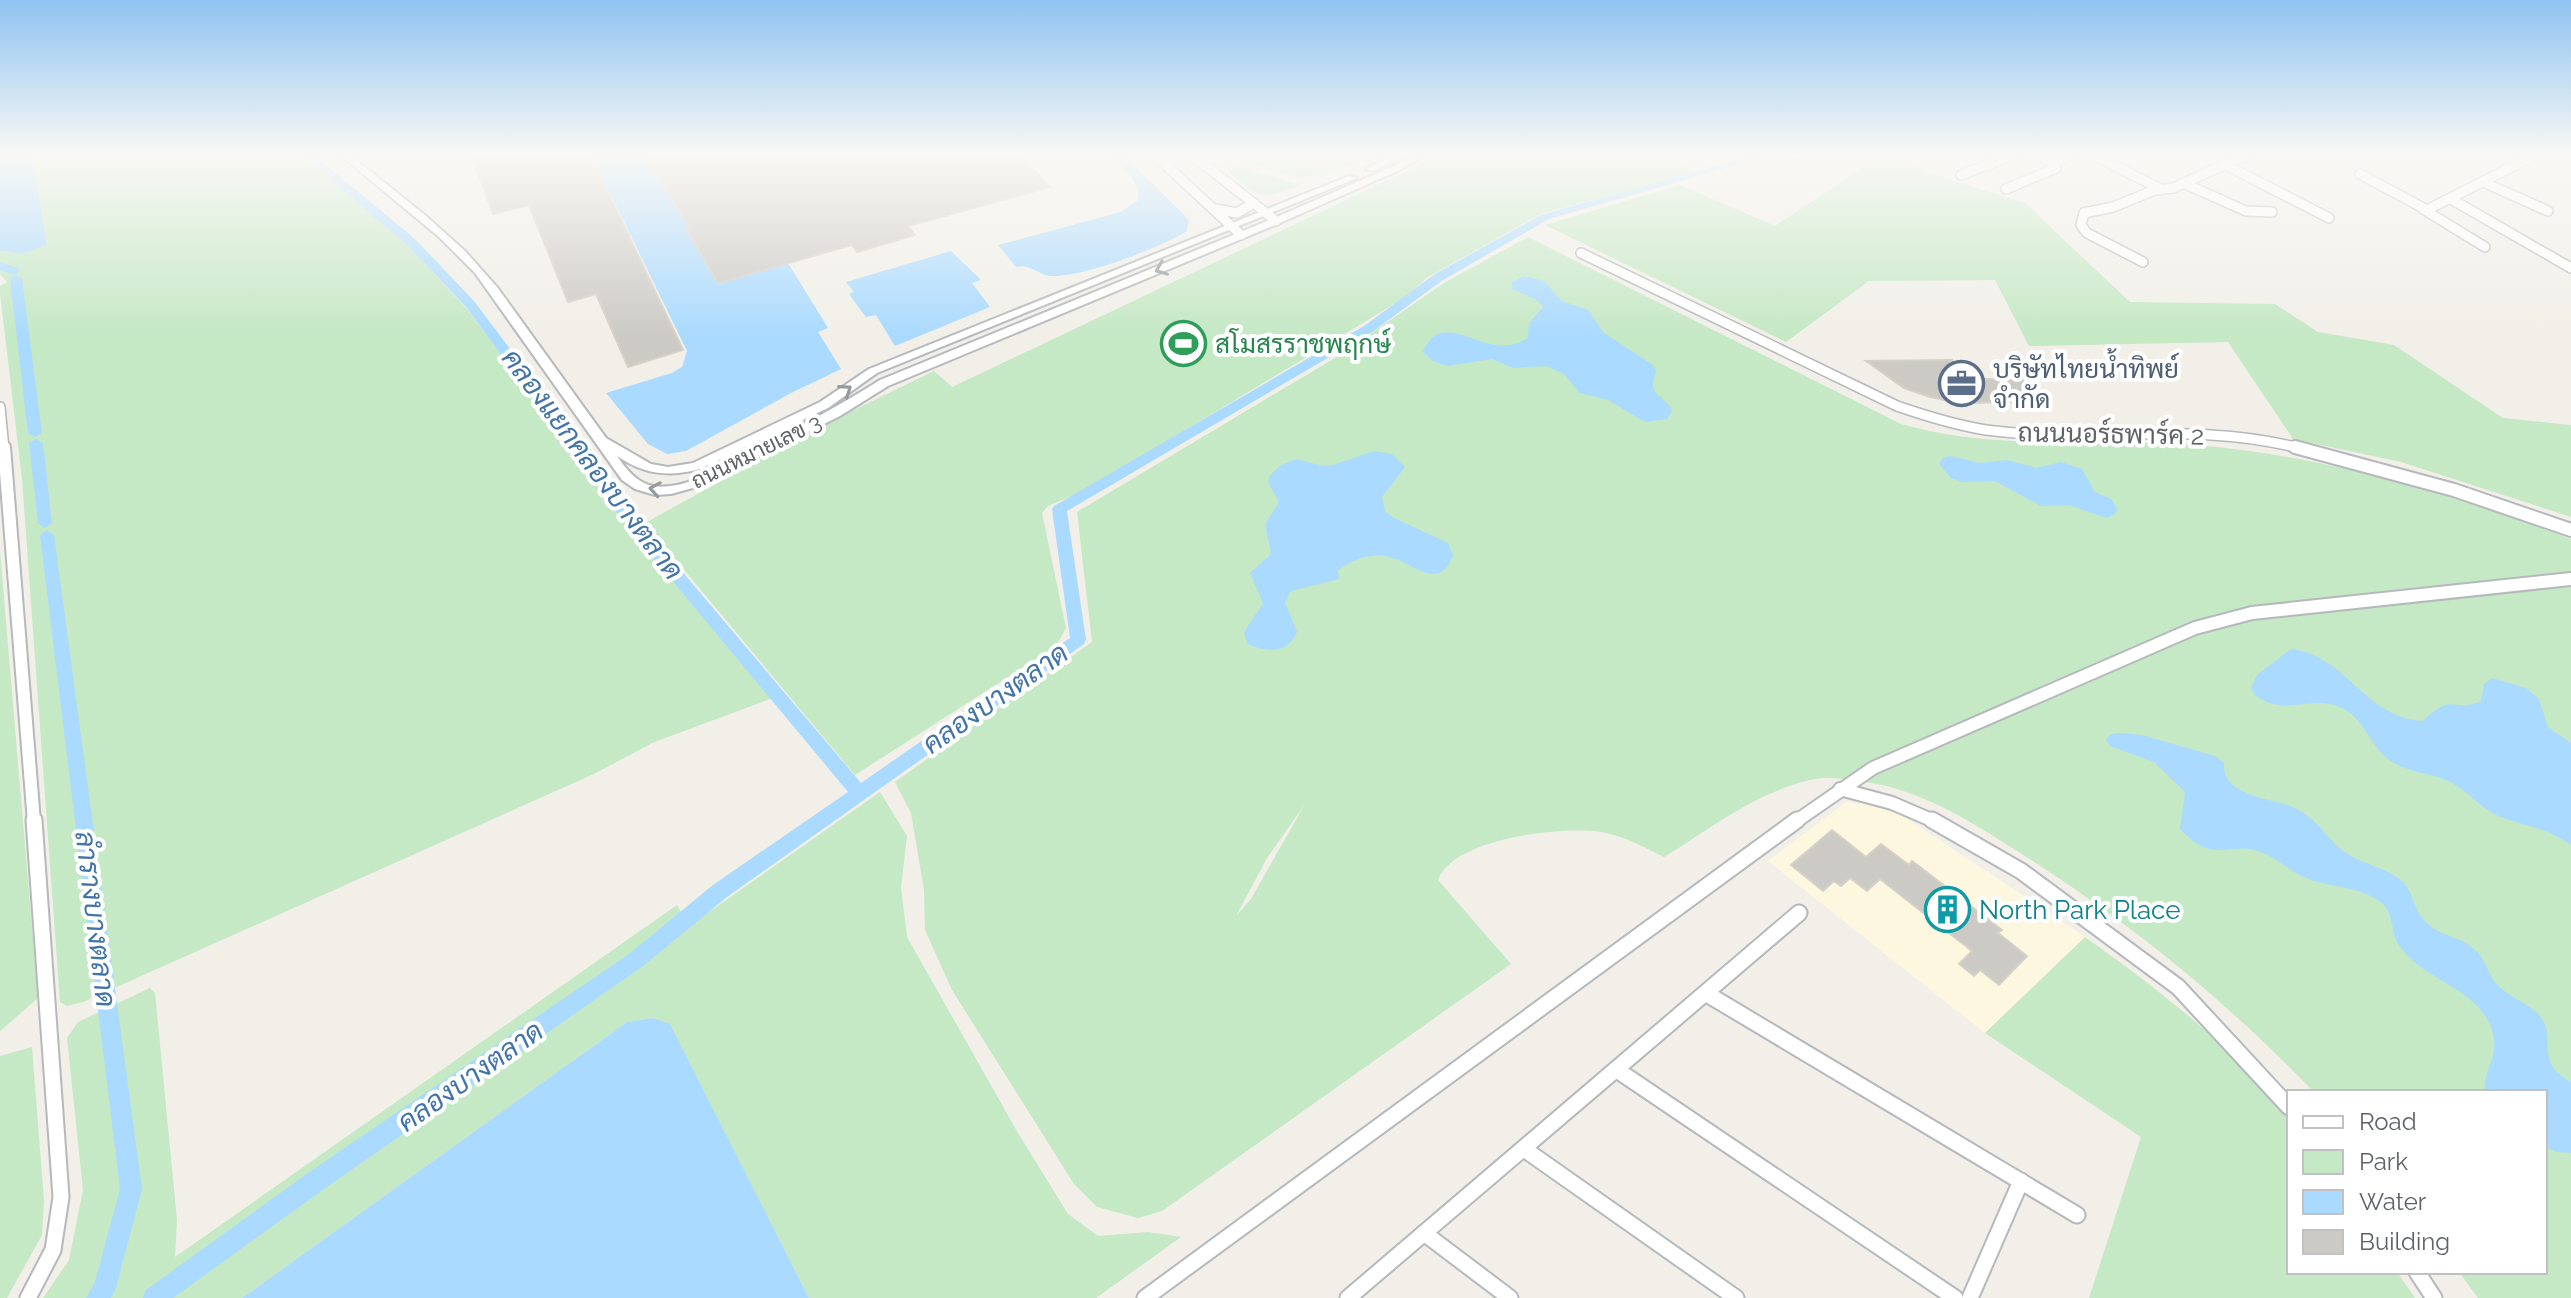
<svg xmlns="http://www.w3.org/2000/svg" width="2571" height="1298" viewBox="0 0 2571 1298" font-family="Raleway,Sarabun,sans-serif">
<rect width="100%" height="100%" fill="#f1efe8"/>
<path fill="#fef7e0" d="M1846,802L1878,805L1900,814L2085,937L1985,1033L1768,861Z"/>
<g fill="#c5e8c5" fill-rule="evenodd">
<path d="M32,154H300L394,231L467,309L664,569L773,698L652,743L596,773L83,1002L67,1006L60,1002L22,479L0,293V286L7,282L0,274V251L22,254L47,245Z"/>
<path d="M1213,154H1279L1317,165L1322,160L1332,161L1342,154H1374C1349,165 1326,177 1298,177Z"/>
<path d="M1443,154H1664L1695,172L1541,214L1428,277L1404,298L1088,489L1048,506L1042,513L1066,628L1056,646L855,775L645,523L821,426L934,371L952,387Z"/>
<path d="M1884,154L1932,174L2025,203L2130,302L2275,304L2318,332L2394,345L2503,418L2571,425V517L2401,462L2293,439L2228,342L2029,346L1995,280L1869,281L1786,342L1545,225L1680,185L1775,226Z"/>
<path d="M1218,161L1301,185C1253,205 1253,192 1218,161Z"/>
<path d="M1528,237L1901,424C1998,452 2097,437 2196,445C2326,456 2450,493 2571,539V1298H2478L2459,1272H2545V1092H2314C2221,996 2129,922 2017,851C1964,817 1915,786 1851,780C1842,779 1830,777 1821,778C1763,787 1714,826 1664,857C1644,847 1624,836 1601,832C1562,826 1453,838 1438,880L1511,964L1162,1211L1138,1218L1097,1207L1074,1184L952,990L925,930L924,890L911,813L895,782L1092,642L1077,512L1335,358L1444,283ZM1305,804L1251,899L1236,916L1267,858Z"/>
<path d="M0,551L38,998L0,1031Z"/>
<path d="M880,792L907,836L901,887L907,937L1018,1133L1068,1214L1098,1236L1148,1232L1181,1237L1096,1298H809L670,1025L653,1018L627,1022L242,1298H43L69,1260L83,1190L67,1038L78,1022L150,988L155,993L177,1220L175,1257L677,905L689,926Z"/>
<path d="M2085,937C2158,989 2234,1047 2289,1119V1272H2397L2415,1298H2089L2141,1137L1985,1033Z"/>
<path d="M32,1047L44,1201L42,1235L7,1298H0V1056Z"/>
</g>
<g fill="#aadaff">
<path d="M32,154L47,245L22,254L0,251V156Z"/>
<path d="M591,154H644L689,226L685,228L718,283L788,263L828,328L818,332L841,369L791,393L686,451L667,454L648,444L606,393L672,373L682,367L687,351Z"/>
<path d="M1109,154H1123L1189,220L1187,231C1160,248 1084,277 1051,276C1039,275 1029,263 1016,267L998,245L1121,212L1138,200C1142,181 1121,167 1109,154Z"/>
<path d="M951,251L981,280L972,283L990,307L895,346L876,315L866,317L849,294L854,292L846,282Z"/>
<path d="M1524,276L1544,281L1562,301L1588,310L1604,333L1653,365L1656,371C1647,398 1661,391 1672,410L1667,419L1645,422L1608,400L1580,393L1564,374L1546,366L1513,368L1492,359L1447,366L1433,361L1423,352C1444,302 1485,366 1528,338L1529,323L1543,307L1537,300L1512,289V282Z"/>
<path d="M1374,451L1392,454L1405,467L1382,497L1385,511L1392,517L1448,543L1453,555C1438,596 1409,558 1385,556C1366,554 1353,560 1338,570L1339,579L1291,591L1285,602L1297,632C1287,654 1268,653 1248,644L1244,634C1249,621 1257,615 1263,603L1250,573L1271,554L1265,524L1279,502L1268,482L1270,475L1281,465L1297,459L1322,466L1333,465Z"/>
<path d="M1950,456L1980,463L2007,460L2037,468L2061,462L2082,469L2095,492L2111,499L2117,508L2116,513L2107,518L2068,505L2041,506L1995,481L1962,482L1951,478L1939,464L1943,458Z"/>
<path d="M2291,649C2349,656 2362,717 2423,721C2455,690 2452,714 2481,701L2484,684L2492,678L2526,688L2539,699L2548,727L2571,743V845C2549,829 2529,827 2504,818C2481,811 2469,790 2448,781C2432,773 2412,773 2396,764C2368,750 2367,716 2337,706C2306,696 2285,717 2255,695L2251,688L2257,675Z"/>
<path d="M2119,733L2142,735L2215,756L2224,763C2221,797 2274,798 2295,808C2319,819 2329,844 2351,856C2365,864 2381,867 2395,876C2414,887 2411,905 2424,920C2438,936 2456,935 2472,947C2485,957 2486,970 2495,982C2507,997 2527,1002 2539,1015C2554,1032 2542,1051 2553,1067C2557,1073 2565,1078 2571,1083V1153L2557,1152L2545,1147V1092H2485C2482,1068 2502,1058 2491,1027C2478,992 2432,981 2408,956C2405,952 2399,946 2397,942C2390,926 2394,909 2376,899C2355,886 2328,887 2306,878C2290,872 2279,859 2263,853C2228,838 2217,868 2180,829L2185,792L2154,762L2110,746L2106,739L2111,734Z"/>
<path d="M653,1018L670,1024L809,1298H242L627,1022Z"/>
</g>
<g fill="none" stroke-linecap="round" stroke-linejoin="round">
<g fill="#aadaff" fill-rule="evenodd">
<path d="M301,154H313L415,239L474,301L641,523L861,783L1070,638L1052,509L1054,506L1364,326L1435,274L1541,215L1756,154H1775L1549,219L1443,280L1372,332L1067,511L1086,640L1084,644L727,897L643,966L324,1189L173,1298H143L146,1290L308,1173L629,954L713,885L848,792L631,531L466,307L407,245Z"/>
<path d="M0,262L18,268L20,271L14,275L0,270Z"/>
<path d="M16,275L22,279L42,433L35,437L28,433L10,279Z"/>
<path d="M36,439L43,443L52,523L45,528L38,523L29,443Z"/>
<path d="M47,530L54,535L142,1189L116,1288L111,1298H86L95,1282L120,1189L40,535Z"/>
</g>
</g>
<g fill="#cccac5" stroke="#d6d1c6" stroke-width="2">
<path d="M471,154H590L683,350L628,367L596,294L568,302L529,205L493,214Z"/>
<path d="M644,154H1020L1050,187L908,226L915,235L857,252L852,245L718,283L685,227L689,226Z"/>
<path d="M1952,360L1962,379H2022L2036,402L1959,403L1930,397L1904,388L1866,361Z"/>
<path d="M1832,830L1866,857L1881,844L1909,865L1912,861L2002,930L1998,933L2027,956L1999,985L1980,970L1974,976L1959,964L1972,951L1880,879L1867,891L1850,878L1841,886L1834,881L1823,891L1791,865Z"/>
</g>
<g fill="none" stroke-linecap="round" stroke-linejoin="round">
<defs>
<g id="minor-far2">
<path d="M1154,154L1241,235"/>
<path d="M1191,154L1276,221"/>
<path d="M2037,154L2052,163L2072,154"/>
<path d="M2091,154L2161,189"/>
<path d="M1791,156L1797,154"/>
<path d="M2226,165L2329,218"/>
<path d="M2360,174L2427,210L2537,154"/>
<path d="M1961,175L2016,154"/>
<path d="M2483,182L2548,211"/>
<path d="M2183,183L2246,211L2272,212"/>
<path d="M2006,189L2056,168L2052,163"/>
<path d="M2451,199L2571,268"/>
<path d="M1216,209L1237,213L1254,203"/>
<path d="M2423,209L2485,247"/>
<path d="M1581,253L1897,406C1926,416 1955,425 1986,430C2091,444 2198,420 2302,449"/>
<path d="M2143,262L2087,233L2081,225L2084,213L2113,207L2155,190L2173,188L2248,154"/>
<path d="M0,407L4,449"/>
</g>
<g id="minor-far1">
<path d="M4,447L34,822"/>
<path d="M2295,447L2454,490L2571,530"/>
<path d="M1840,789L1892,803L1936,822"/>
<path d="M1795,822L1873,768L2195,628L2252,613L2571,579"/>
</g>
<g id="minor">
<path d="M1932,820L2021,871L2178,987L2289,1107"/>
<path d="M1707,994L2077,1215"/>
<path d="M1617,1070L1955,1298"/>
<path d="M1524,1149L1736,1298"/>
<path d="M1424,1233L1510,1298"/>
<path d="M2417,1272L2434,1298"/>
<path d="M28,1298L53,1250L61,1197L34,820"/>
<path d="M1145,1298L1797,820"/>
<path d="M1348,1298L1799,913"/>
<path d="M1970,1298L2021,1181"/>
</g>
<g id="tertiary">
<path d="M339,154H349L426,216L465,251L497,287L606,438L651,464L668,467L693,463L820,402L869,369L1349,176L1357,178L877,373L828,408L700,469C669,477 645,475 617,456C626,469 638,484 654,486C687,491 723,465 751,451C795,429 838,407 880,380L1272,219L1396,165L1413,154H1425L1402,169L1280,223L888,386L840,416L700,486L671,494L655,495L635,489L622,480L475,273L439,237Z"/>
<path d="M1393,154H1405L1374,171L1366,169Z"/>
</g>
</defs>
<use href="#minor-far2" stroke="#b5b8bc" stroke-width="12"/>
<use href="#minor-far1" stroke="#b5b8bc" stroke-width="16"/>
<use href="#minor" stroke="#b5b8bc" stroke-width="19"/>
<use href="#tertiary" stroke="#b5b8bc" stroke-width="4"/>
<use href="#minor-far2" stroke="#fff" stroke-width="9"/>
<use href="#minor-far1" stroke="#fff" stroke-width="12"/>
<use href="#minor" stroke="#fff" stroke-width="15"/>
<use href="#tertiary" fill="#fff" fill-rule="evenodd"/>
</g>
<defs><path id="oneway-chevron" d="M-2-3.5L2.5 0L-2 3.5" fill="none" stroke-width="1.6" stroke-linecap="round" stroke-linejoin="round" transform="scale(2)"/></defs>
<g stroke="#979a9d">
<use href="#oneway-chevron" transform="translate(1161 269) rotate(158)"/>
<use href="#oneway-chevron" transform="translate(846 390) rotate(-35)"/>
<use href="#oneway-chevron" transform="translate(655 489) rotate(-170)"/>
</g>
<linearGradient id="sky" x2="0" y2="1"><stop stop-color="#8fc3f1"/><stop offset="0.46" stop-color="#f9f8f5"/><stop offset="1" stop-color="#f9f8f5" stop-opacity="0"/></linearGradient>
<rect width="2571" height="336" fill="url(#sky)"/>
<defs>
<symbol id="stadium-ring" viewBox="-11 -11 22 22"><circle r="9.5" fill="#fff" stroke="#2e9e5b" stroke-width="1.5"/><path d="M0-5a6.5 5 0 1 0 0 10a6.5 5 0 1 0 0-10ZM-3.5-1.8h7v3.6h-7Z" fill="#2e9e5b"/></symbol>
<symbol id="office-ring" viewBox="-11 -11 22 22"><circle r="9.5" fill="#fff" stroke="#5c6f8a" stroke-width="1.5"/><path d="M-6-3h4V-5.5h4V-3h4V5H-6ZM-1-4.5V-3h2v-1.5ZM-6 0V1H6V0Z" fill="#5c6f8a"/></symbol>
<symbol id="building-ring" viewBox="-11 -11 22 22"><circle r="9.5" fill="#fff" stroke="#0f9aa8" stroke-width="1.5"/><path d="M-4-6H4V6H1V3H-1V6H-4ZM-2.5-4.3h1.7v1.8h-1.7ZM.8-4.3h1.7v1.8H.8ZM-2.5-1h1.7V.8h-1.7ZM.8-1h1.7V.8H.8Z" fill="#0f9aa8"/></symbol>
</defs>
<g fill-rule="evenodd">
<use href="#stadium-ring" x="1158" y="318" width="51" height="51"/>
<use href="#office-ring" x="1936" y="358" width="51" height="51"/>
<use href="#building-ring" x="1922" y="884" width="51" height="51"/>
</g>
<g text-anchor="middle" stroke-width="8" stroke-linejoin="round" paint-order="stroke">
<g font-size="22" fill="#5f6368" stroke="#fff">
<text transform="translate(756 451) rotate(-26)" y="8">ถนนหมายเลข 3</text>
</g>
<g font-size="26" fill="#27864d" stroke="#fff" text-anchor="start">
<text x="1215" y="353">สโมสรราชพฤกษ์</text>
</g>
<g font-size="26" fill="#4e5e75" stroke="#fff" text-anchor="start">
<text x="1993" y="378">บริษัทไทยน้ำทิพย์<tspan x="1993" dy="30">จำกัด</tspan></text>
</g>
<g font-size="26" fill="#5f6368" stroke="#fff">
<text transform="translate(2111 434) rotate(1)" y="9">ถนนนอร์ธพาร์ค 2</text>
</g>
<g font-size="26" fill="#0d838f" stroke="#fff" text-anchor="start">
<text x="1979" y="919">North Park Place</text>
</g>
<g font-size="28" font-style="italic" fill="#4174aa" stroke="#fff">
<text transform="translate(593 464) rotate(53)" y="10">คลองแยกคลองบางตลาด</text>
<text transform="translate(995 698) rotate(-35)" y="10">คลองบางตลาด</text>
<text transform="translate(96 919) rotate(83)" y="10">ลำรางบางตลาด</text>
<text transform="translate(470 1076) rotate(-35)" y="10">คลองบางตลาด</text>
</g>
</g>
<rect x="2287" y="1090" width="260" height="184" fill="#ffffff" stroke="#bfc1c3" stroke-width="2"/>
<rect x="2303" y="1116" width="40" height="12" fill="#ffffff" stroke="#bfc1c3" stroke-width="2"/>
<text x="2359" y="1130" font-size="24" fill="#5f6368">Road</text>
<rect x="2303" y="1150" width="40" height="24" fill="#c5e8c5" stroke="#bfc1c3" stroke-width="2"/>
<text x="2359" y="1170" font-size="24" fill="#5f6368">Park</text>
<rect x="2303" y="1190" width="40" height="24" fill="#aadaff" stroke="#bfc1c3" stroke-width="2"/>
<text x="2359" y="1210" font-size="24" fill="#5f6368">Water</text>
<rect x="2303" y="1230" width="40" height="24" fill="#cccac5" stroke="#bfc1c3" stroke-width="2"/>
<text x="2359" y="1250" font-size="24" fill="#5f6368">Building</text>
</svg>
